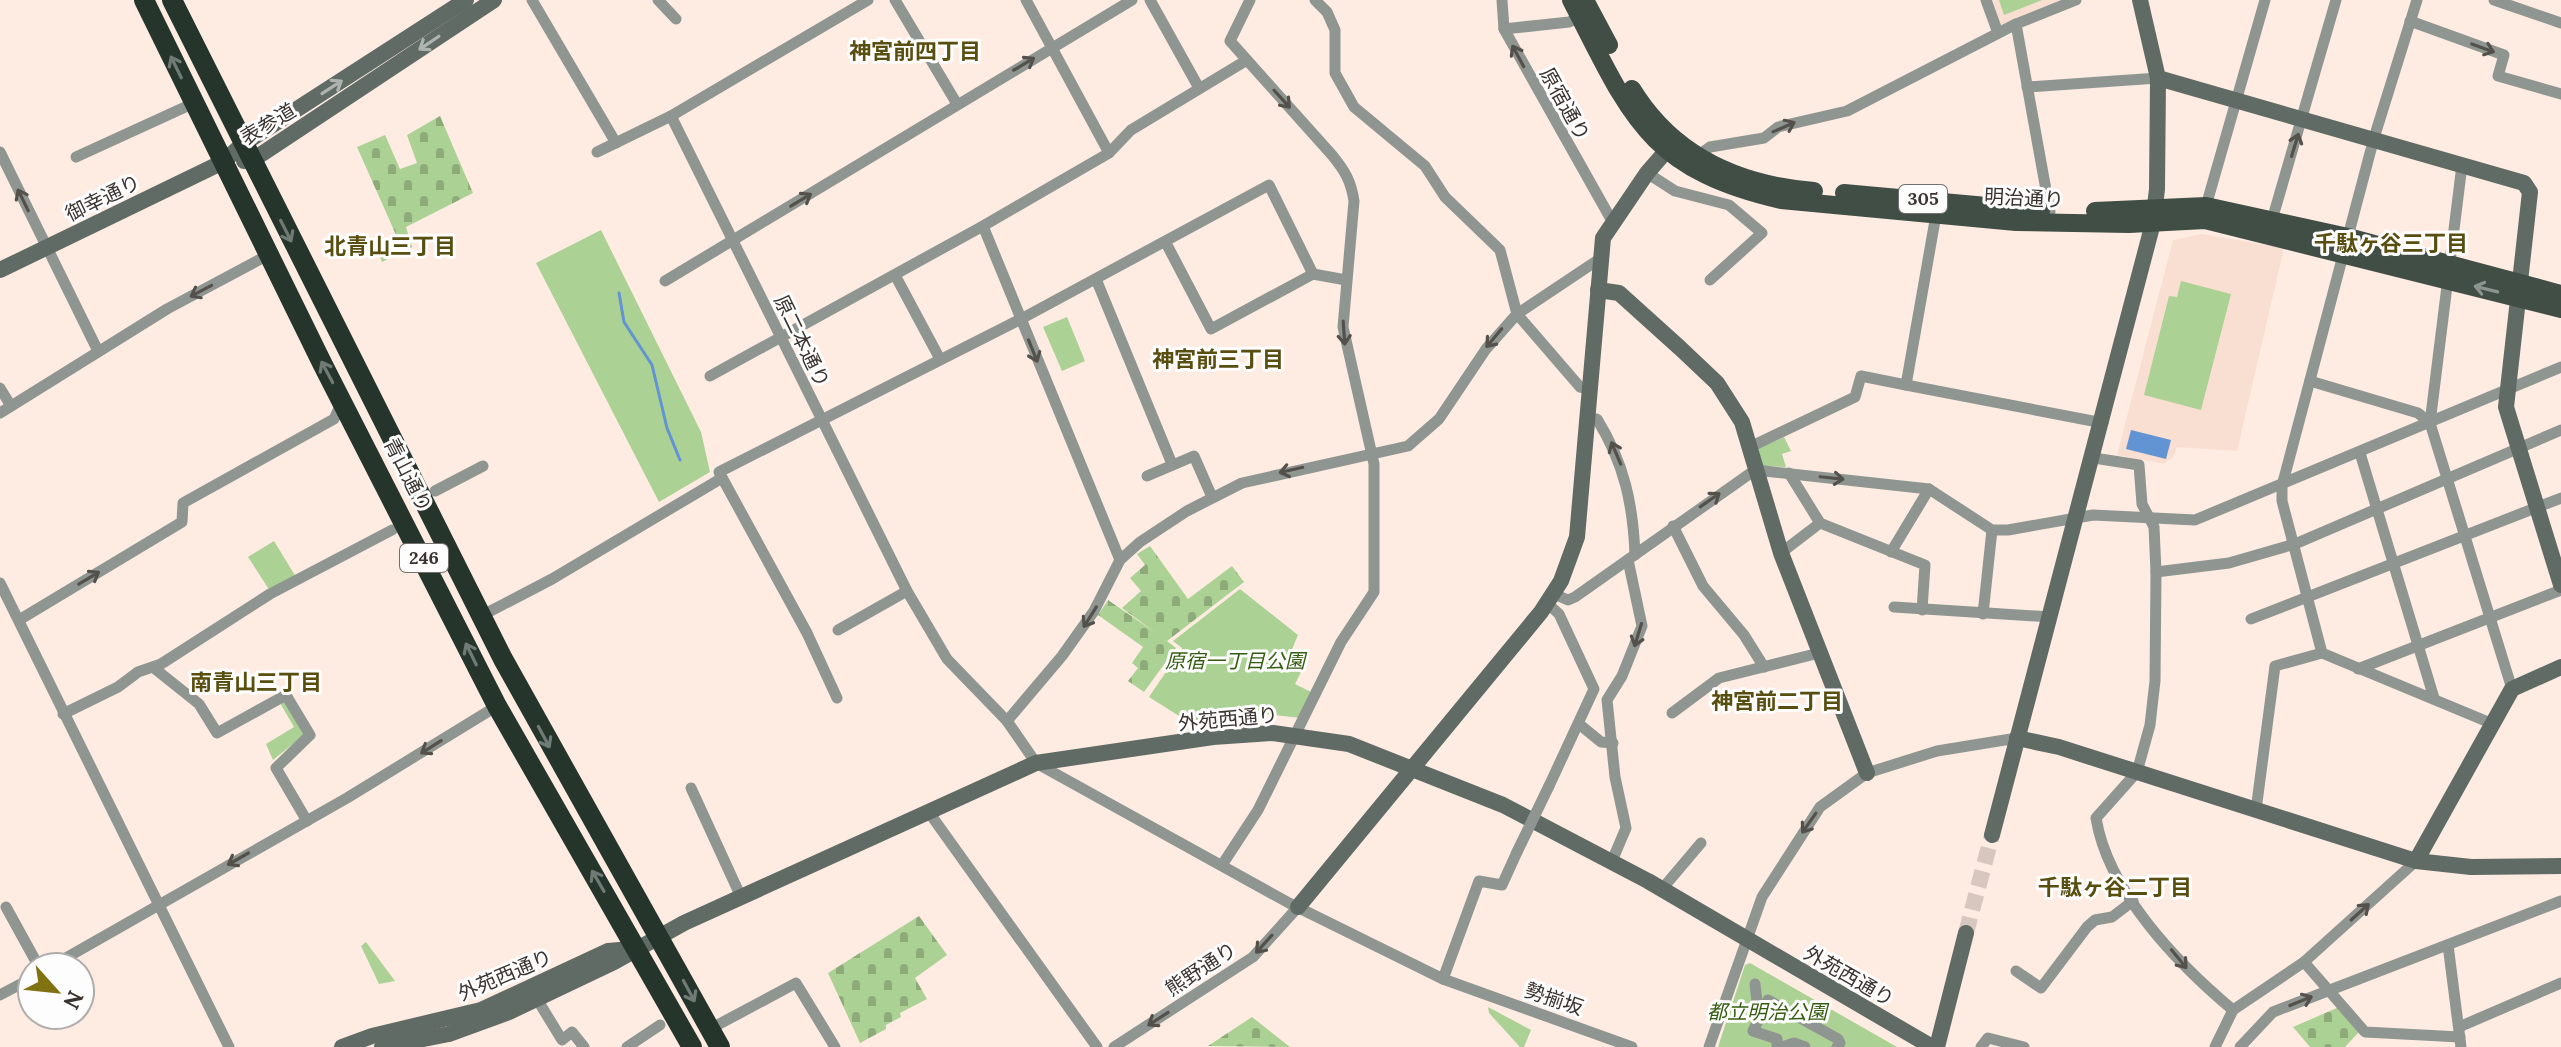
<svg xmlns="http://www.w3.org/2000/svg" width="2561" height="1047" viewBox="0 0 2561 1047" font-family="Lora,'Noto Sans JP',serif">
<defs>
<pattern id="cemetery-stones" width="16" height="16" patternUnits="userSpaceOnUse" patternTransform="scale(2)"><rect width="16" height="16" fill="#acd194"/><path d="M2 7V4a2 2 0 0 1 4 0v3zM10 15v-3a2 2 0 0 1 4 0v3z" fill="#8daa79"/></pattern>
</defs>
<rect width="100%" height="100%" fill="#feece2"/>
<g fill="#f9dfd2">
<path d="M1992,0H2061L2002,27Z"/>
<path d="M2202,234L2284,248L2237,451L2177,447L2174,456L2164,464L2117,455L2173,240Z"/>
</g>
<g fill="url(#cemetery-stones)">
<path d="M440,116L473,193L406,227L412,247L382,262L376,246L397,237L357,147L385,135L400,169L417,163L407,135Z"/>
<path d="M1150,546L1188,599L1232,566L1244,582L1167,641L1176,648L1144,692L1128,681L1138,668L1132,663L1143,647L1098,615L1108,600L1156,633L1122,608L1141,591L1130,578L1145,565L1137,554Z"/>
<path d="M919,916L947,955L915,978L927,999L900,1013L901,1017L886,1025V1029L860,1043L828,973Z"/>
<path d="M2339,1007L2359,1032L2345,1047H2310L2293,1027Z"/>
<path d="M1252,1017L1290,1047L1208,1046Z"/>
</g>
<g fill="#acd194">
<path d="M1999,0H2042L2004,15Z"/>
<path d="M601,230L701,432L710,472L659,502L536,263Z"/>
<path d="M2181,281L2231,294L2201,410L2144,395L2169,296L2177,297Z"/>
<path d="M1067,317L1085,361L1062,371L1043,327Z"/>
<path d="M1784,437L1791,451L1782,454L1786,467L1758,466L1755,450Z"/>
<path d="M274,541L296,577L270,591L248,557Z"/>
<path d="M1240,589L1298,635L1290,654L1305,664L1295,684L1313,693L1301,718L1265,714L1187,721L1149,697L1182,648L1173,641Z"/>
<path d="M285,700L304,735L273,760L266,744L294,727L280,703Z"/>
<path d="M366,942L395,981L379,984L361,946Z"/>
<path d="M1750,963L1897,1047H1718L1745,965Z"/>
<path d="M1488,1007L1531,1030L1524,1047H1520L1489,1013Z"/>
</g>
<path fill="#6293d3" d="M2131,430L2171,440L2166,459L2126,449Z"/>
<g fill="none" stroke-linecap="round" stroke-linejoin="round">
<path stroke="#6293d3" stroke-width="3" d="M619,293L624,322L652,365L667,428L680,460"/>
<path stroke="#d7c7be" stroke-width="16" stroke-dasharray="16 8" stroke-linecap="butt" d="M1966,933L1992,835"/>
<g stroke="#8f9691" stroke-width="11">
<path d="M532,0L616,143"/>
<path d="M658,0L676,19"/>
<path d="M895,0L957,104"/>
<path d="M1026,0L1109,153"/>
<path d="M1150,0L1199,88"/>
<path d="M1315,0L1327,12L1335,30V73L1354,107L1425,166L1445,197L1500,250L1517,314L1580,387L1590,389"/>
<path d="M1502,0L1504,29L1612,221"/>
<path d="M1986,0L1998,33"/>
<path d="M2417,0L2374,138L2282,486V501L2322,653L2493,724"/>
<path d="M2494,0L2561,23"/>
<path d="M2410,21L2504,55L2498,76L2561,94"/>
<path d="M2016,24L2050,212"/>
<path d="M1504,29L1569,22L1580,17"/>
<path d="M2027,87L2158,78"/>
<path d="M671,116L907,591L947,659L1007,721L1036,763L1289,903L1443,979L1632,1047"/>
<path d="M0,152L98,351"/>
<path d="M597,152L671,116L868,0"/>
<path d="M76,157L194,103"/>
<path d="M1696,157L1710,147L1764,138L1778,127L1847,111L2016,24L2076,0"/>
<path d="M2462,165L2430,423L2512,689"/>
<path d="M1647,173L1675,191L1729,205L1762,233L1710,280"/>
<path d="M2206,206L2265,0"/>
<path d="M2272,220L2336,0"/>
<path d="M983,226L1120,560"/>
<path d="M1166,243L1211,329L1313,274"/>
<path d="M895,275L940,359"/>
<path d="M1096,279L1172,464"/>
<path d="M665,281L1132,0"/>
<path d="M710,376L983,226L1109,153L1131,130L1247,60"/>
<path d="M2310,381L2418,413L2430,423"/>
<path d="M1906,385L2103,423"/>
<path d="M0,388L11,406"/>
<path d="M0,413L167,309L270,254"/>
<path d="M1588,417L1597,419C1624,463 1633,503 1635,555"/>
<path d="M1750,447L1855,397L1861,376L1906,385L1937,209"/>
<path d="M2360,453L2434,698"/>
<path d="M2094,458L2139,465L2142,504L2154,527L2156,572L2155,681L2150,725L2137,772L2096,818C2108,892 2178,964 2233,1010"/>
<path d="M1789,473L1820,523"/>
<path d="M1147,476L1194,456L1212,497"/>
<path d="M435,491L483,466"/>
<path d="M1673,526L1703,586L1744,635L1764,667"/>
<path d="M1891,552L1929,489"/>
<path d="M1781,553L1820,523L1925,565L1922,610"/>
<path d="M2156,572L2229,563L2295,544L2561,430"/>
<path d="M0,583L229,1047"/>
<path d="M1554,594L1568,600L1575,597L1755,470L1929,489L1992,530H2008L2093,515L2195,520L2561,367"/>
<path d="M1547,603L1559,614L1594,689L1549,786"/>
<path d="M1894,607L2051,617"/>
<path d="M1983,614L1992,530"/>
<path d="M481,616L552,579L722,478"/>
<path d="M2251,619L2561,498"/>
<path d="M19,620L182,522L183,503L334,419L342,402"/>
<path d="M838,630L907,591"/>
<path d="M154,668L199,704L217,733L286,695L310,735L276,768L307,821"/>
<path d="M2358,669L2561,590"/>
<path d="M837,698L807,633L719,472L1021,319L1269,185L1313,274L1346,280"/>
<path d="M1672,713L1719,678L1819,653"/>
<path d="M63,714L118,687L138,672L161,664L270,594L392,530"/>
<path d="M1007,721L1062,656L1094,611L1120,560L1140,542L1187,511L1242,483L1408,446L1439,419L1486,349L1517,314L1601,258"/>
<path d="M1579,724L1601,742L1613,743"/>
<path d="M691,788L741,897"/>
<path d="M2256,810L2275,666L2322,653"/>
<path d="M928,811L1097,1047"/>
<path d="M1612,861L1626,828L1615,777L1607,700L1622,676L1642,626L1628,560"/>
<path d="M1222,865L1258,810L1341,642L1374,592V464L1343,327L1354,201C1351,181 1345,171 1332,155L1230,41L1250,0"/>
<path d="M1662,889L1701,843"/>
<path d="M6,907L39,967"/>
<path d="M2448,945L2461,1047"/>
<path d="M2304,962L2365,1032L2460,1037"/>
<path d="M50,967L347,798L497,706"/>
<path d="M2016,971L2041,988L2087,927L2095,920L2112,917L2133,901"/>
<path d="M1443,979L1479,881L1502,885L1517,852"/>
<path d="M1755,984L1758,1011"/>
<path d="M0,995L32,978"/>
<path d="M537,999L562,1040L572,1032L584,1047"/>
<path d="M2459,1027L2561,983"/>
<path d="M710,1029L796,983L835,1047"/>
<path d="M627,1047L660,1025"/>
<path d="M1114,1047L1253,957L1298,907"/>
<path d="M1709,1047L1762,897L1820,807L1867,773L1937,751L2017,738"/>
<path d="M1777,1047V1039L1753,1031L1768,1000L1838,1039L1840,1043L1837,1047"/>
<path d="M1782,1047L1794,1043L1805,1047"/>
<path d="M1981,1047L1988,1038L2024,1047"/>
<path d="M2215,1047L2233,1010L2304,962L2416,861"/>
<path d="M2240,1047L2273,1012L2561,901"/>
</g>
<g stroke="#616b65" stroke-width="16">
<path d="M2158,78L2524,183L2530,192L2506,407L2561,585"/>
<path d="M244,161H251L494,0"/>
<path d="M0,270L223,162L243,144L466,0"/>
<path d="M1598,290L1619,293L1680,348L1717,383L1742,422L1781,553L1867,773"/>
<path d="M2017,738L2059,747L2416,861L2471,867L2561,866"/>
<path d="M1992,835L2153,223L2157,189L2158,78L2140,0"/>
<path d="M2416,861L2512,689L2561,667"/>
<path d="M1298,907L1541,612L1561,581L1577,537L1603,238L1647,173L1674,142"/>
<path d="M342,1047L372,1036L481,1010L608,951L631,949"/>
<path d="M382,1047L449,1034L509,1012L614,962L684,923L1036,763L1213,737L1273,733L1349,744L1503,805L1648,881L1932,1047"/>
<path d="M1937,1047L1966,933"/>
</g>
<g stroke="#414e46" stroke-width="18">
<path d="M1571,0C1630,114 1646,169 1781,200L2016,222L2129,224L2205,220L2561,309"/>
<path d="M1585,0L1609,45"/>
<path d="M1632,89C1673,156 1738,185 1814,191"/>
<path d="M1844,193L2041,211"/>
<path d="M2095,211L2206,206L2348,237L2561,294"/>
</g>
<g stroke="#26352c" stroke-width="20">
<path d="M144,0L323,365L497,706L692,1047"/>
<path d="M172,0L503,659L720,1047"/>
</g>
<path stroke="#8f9691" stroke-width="11" d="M1517,852L1549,786"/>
</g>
<defs><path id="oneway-shaft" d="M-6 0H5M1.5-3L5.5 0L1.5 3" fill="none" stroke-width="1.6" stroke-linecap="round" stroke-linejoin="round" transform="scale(2)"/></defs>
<g stroke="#afb4b1">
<use href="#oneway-shaft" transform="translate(429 43) rotate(146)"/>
<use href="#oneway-shaft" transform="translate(332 87) rotate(-33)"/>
</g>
<g stroke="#54514c">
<use href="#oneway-shaft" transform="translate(2483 48) rotate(20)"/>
<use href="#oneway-shaft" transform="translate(1518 56) rotate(-118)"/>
<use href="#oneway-shaft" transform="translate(1024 64) rotate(-31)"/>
<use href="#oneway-shaft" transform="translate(1282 99) rotate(48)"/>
<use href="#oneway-shaft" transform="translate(1784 127) rotate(-24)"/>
<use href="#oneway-shaft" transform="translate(2295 145) rotate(-73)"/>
<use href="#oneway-shaft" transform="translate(23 200) rotate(-116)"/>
<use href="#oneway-shaft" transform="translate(801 200) rotate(-31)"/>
<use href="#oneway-shaft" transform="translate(201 291) rotate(152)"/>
<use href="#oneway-shaft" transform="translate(1344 333) rotate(86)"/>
<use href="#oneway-shaft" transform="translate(1494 338) rotate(130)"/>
<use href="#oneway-shaft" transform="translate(1033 351) rotate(68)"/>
<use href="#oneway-shaft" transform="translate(1616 453) rotate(-113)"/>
<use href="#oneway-shaft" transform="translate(1291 470) rotate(167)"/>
<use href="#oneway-shaft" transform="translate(1832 478) rotate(6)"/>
<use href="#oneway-shaft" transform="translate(1710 500) rotate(-35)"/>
<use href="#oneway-shaft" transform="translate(89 578) rotate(-31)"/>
<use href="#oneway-shaft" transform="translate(1090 617) rotate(122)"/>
<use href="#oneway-shaft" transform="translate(1638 635) rotate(107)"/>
<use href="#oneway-shaft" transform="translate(431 747) rotate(148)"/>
<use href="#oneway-shaft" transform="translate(1809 823) rotate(125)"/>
<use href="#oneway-shaft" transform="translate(238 859) rotate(150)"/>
<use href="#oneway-shaft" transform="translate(2360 912) rotate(-42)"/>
<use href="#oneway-shaft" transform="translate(1264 944) rotate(132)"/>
<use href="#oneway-shaft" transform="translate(2179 959) rotate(51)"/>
<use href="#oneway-shaft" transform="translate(2301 1001) rotate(-22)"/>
<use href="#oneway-shaft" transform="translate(1158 1019) rotate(147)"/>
</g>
<g stroke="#717b75">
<use href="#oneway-shaft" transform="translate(176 67) rotate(-116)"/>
<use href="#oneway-shaft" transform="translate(286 231) rotate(63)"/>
<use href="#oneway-shaft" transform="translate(327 372) rotate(-118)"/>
<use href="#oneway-shaft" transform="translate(471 654) rotate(-116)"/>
<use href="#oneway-shaft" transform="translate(544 737) rotate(62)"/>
<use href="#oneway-shaft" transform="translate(598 881) rotate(-120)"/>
<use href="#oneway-shaft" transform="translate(689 991) rotate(62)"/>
</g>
<use stroke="#8c948f" href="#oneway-shaft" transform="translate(2486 289) rotate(-166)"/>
<g text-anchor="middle" stroke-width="6" stroke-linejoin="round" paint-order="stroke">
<g fill="#fdfdfd" stroke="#74706d" stroke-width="2">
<rect x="1899" y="185" width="48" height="28" rx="6"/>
<rect x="400" y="544" width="48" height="28" rx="6"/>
</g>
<g font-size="18" font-weight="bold" fill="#3a332f">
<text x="1923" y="205">305</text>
<text x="424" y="564">246</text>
</g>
<g font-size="20" fill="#3a332f" stroke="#fdfdfd">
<text transform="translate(1565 104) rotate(61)" y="7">原宿通り</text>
<text transform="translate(268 124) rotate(-31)" y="7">表参道</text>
<text transform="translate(103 198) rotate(-26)" y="7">御幸通り</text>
<text transform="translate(2024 198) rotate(3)" y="7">明治通り</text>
<text transform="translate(802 341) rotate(64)" y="7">原二本通り</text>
<text transform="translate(408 475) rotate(63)" y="7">青山通り</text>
<text transform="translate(1228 719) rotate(-5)" y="7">外苑西通り</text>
<text transform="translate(1201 969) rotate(-33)" y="7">熊野通り</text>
<text transform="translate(505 975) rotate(-23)" y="7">外苑西通り</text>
<text transform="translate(1849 976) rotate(30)" y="7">外苑西通り</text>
<text transform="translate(1554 999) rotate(19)" y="7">勢揃坂</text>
</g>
<g font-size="20" font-style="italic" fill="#355d11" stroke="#fdfdfd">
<text x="1235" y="668">原宿一丁目公園</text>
<text x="1767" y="1019">都立明治公園</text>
</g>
<g font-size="22" font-weight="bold" fill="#584e0f" stroke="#fdfdfd">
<text x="915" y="59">神宮前四丁目</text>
<text x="2391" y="251">千駄ヶ谷三丁目</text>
<text x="390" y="254">北青山三丁目</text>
<text x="1218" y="367">神宮前三丁目</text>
<text x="256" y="690">南青山三丁目</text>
<text x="1777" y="709">神宮前二丁目</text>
<text x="2115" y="895">千駄ヶ谷二丁目</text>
</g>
</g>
<g transform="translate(56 991) rotate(117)"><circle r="38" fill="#fdfdfd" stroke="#afacab" stroke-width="2"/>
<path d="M0-6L14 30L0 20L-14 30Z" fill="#807111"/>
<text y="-12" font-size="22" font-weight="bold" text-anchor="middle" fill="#3a332f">N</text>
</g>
</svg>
